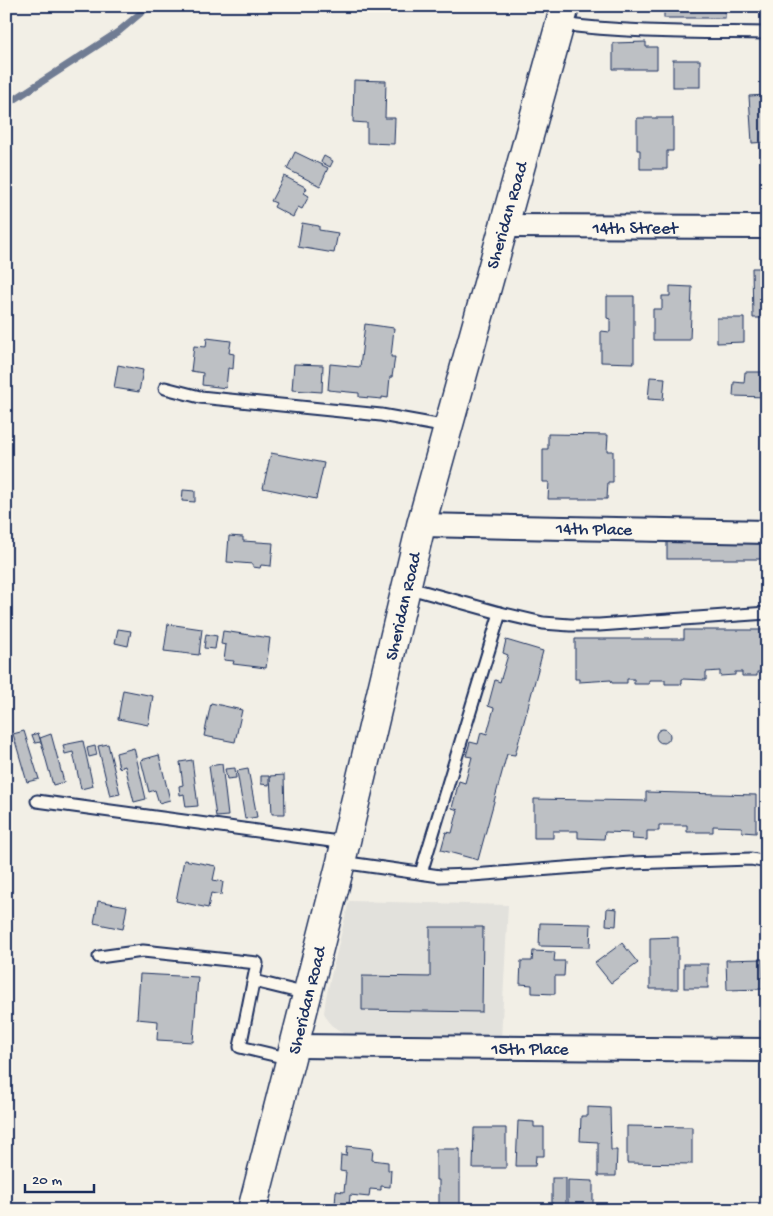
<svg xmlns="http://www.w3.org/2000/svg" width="773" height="1216" viewBox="0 0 773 1216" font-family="'Gochi Hand',sans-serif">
<rect width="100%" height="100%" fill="#f2efe6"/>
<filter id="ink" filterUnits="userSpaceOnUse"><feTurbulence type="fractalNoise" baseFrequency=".02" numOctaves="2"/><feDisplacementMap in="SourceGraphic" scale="10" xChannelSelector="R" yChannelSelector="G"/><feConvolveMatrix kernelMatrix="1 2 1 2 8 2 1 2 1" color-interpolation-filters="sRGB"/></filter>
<g filter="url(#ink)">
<path fill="#e2e1dc" d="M349,901L508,905L501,1039L343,1033L331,1025L324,1013L326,997Z"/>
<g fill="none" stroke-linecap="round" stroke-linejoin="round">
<path stroke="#707b93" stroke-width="7" d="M6,105L118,32L149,6"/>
</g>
<g fill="#bdc0c4" stroke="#1b2f5e">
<rect x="664" y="6" width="61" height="12"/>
<path d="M733,6H761V10L733,9Z"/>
<path d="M646,42V47H657V69H613V43Z"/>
<rect x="673" y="60" width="27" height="27"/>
<path d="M354,80L386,81L385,118H395L394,144L367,143V123L353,122Z"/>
<path d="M767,95V142L752,143L749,96Z"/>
<path d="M637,118H673V151H667V169H640V150H637Z"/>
<path d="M295,152L328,168L320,186L287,169Z"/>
<path d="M324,156L333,161L330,167L321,162Z"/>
<path d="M284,176L307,188L304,193L309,196L302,209L298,207L293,217L274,207L276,203L271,201Z"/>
<path d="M302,223L319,226V230L338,233L334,253L298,247Z"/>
<path d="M752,268H767V318H753Z"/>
<path d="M670,286L692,287L690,340H653V309H662V296H670Z"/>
<path d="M607,296H634V363L601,362V331L610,332V319L607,318Z"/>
<path d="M717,318H744V342L717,343Z"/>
<path d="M365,324L394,328L391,357H395L392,377H390L388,398L382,397V399L359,397V393L328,390L330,364L360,367Z"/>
<path d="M207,338L231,341L229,353L234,354L233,369L228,368L226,388L202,385L203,373L191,371L194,346L206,347Z"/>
<path d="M294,364L323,365L322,392L292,390Z"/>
<path d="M118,365L143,370L139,392L114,388Z"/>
<path d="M745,372H767V397L733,396L734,382L744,383Z"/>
<path d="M650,377L665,378L663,400L648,399Z"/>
<path d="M548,434L608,435L607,451H613V482H608L607,499H548L549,482H543V449H548Z"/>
<path d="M271,453L324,463L316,499L263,488Z"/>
<path d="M183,490L195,491V502L182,501Z"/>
<rect x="667" y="535" width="100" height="24"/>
<path d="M229,536L243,537V541L273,543L271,566L261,565L260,568L253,567V564L227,562Z"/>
<path d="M168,624L202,629L199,655L164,651Z"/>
<path d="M118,629L131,631L128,646L115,643Z"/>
<path d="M684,630H767V672H757V676H742V672H735V675L720,676V671L706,672V680L682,679V684H665V680H649V684H634V679H627V683H612L611,680L579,682V679H575V639H684Z"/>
<path d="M223,631L270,638L266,668L233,664L234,661L224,660L226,645L221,644Z"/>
<path d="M206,634L217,636L215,649L204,648Z"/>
<path d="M506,640L543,651L515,755L507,754L478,860L441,850L446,832L452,833L458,810L452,808L459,781L465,783L472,757L466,756L470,742L478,744L481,732L487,734L494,708L488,706L495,680L500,682L508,655L503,653Z"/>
<path d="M123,690L153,696L148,725L118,719Z"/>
<path d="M211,703L242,710L235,742L204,736Z"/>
<circle cx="663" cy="736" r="7"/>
<path d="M24,731L39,779L27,782L13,734Z"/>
<path d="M38,733L41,742L35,743L32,735Z"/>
<path d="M51,734L64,782L53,785L40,738Z"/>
<path d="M83,741L93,786L81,789L73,752L65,754L63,745Z"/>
<path d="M108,744L120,794L110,796L98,746Z"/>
<path d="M95,746L97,755L89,757L87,748Z"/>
<path d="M134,748L146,799L134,802L125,766L119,768L116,753Z"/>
<path d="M159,755L170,800L159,803L155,790L149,792L141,760Z"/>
<path d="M192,760L198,806L186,807L184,794L180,795L179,786L183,785L180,762Z"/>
<path d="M222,764L228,816L216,817L209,766Z"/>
<path d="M235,768L236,778L227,779L225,769Z"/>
<path d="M248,769L257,817L245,819L237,771Z"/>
<path d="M284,775L285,814H272L270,776Z"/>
<path d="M261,776H269V785L261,784Z"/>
<path d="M646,792L756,795V833L742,832V827L713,826V832H687V825H659V831H647V840L632,839L633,833L605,832L604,839L578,838V831H553V838H534V799L646,801Z"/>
<path d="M184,860L216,866L213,880L223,882L221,895L211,893L208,908L176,901Z"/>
<path d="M98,901L127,906L123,929L94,923Z"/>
<path d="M607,908L617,909L616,926L606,925Z"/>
<path d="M540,923L591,924L590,947L539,946Z"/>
<path d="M430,927H483L482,1012L362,1010V976L430,977Z"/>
<path d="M678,937V989H650V938Z"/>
<path d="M622,943L638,963L611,983L595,963Z"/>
<path d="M533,951L555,952L554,961H565L564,976H555V994L532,993V985L520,984L521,961H532Z"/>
<path d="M762,959L763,989L727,990L726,960Z"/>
<rect x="684" y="964" width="24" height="24"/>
<path d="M140,974L198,977L193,1042L157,1040L158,1021L137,1019Z"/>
<path d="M588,1107L610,1108L611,1150H617L616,1176H598V1142L580,1141L581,1116H588Z"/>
<path d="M518,1121L534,1122V1127H544V1156H536L535,1166H516Z"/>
<path d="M627,1126L692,1127V1164L627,1163Z"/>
<path d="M474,1128H506V1168H473Z"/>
<path d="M347,1146L373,1149L372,1160L388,1162V1170H391L390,1187L381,1186V1190L370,1189L369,1197L350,1195L349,1206L335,1205L336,1191L344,1192L346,1172L340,1171L341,1155L346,1156Z"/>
<path d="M436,1149H460V1210H439V1180H436Z"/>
<rect x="552" y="1178" width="14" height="30"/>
<path d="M568,1180L593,1181V1210H568Z"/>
</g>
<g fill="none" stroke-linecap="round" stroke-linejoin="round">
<defs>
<g id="lane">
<path d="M560,24C628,33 698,32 767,33"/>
<path d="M165,388L200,397L381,415L448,427"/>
<path d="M406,587L500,613L543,623L570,625H599L767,613"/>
<path d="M37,801L346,843"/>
<path d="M341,862L440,876L472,875L630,863L751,859L767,862"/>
<path d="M421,873L500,613"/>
<path d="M99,957L143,951L257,963L240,1047L291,1059"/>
<path d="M254,981L307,994"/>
</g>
<g id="street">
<path d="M503,226L767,227"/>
<path d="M421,525L767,532"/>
<path d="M294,1046L767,1050"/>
</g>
<path id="primary" d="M252,1210L341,862L421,525L565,6"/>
</defs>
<use href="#lane" stroke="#1b2f5e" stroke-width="15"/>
<use href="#street" stroke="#1b2f5e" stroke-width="26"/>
<use href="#primary" stroke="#1b2f5e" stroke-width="31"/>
<use href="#lane" stroke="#fbf7ec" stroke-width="11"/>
<use href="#street" stroke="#fbf7ec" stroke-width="22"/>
<use href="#primary" stroke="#fbf7ec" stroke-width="28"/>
</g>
</g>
<g text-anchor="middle" stroke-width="4" stroke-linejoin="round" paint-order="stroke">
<g font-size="18" fill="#1b2f5e" stroke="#fbf7ec">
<text transform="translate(506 215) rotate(-74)" y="6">Sheridan Road</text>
<text x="635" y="233">14th Street</text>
<text transform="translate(594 528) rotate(1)" y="6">14th Place</text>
<text transform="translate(402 606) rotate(-77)" y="6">Sheridan Road</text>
<text transform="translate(306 1000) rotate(-76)" y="6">Sheridan Road</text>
<text x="530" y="1054">15th Place</text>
</g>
</g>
<rect width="773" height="1216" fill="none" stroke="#fbf7ec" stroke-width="25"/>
<rect x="12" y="12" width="748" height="1191" fill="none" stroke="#1b2f5e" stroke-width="2" filter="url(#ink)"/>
<path d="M25 1184v8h69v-8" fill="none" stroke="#1b2f5e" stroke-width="2.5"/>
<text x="32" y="1184" font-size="15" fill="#1b2f5e" stroke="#fbf7ec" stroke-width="4" paint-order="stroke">20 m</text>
</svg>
